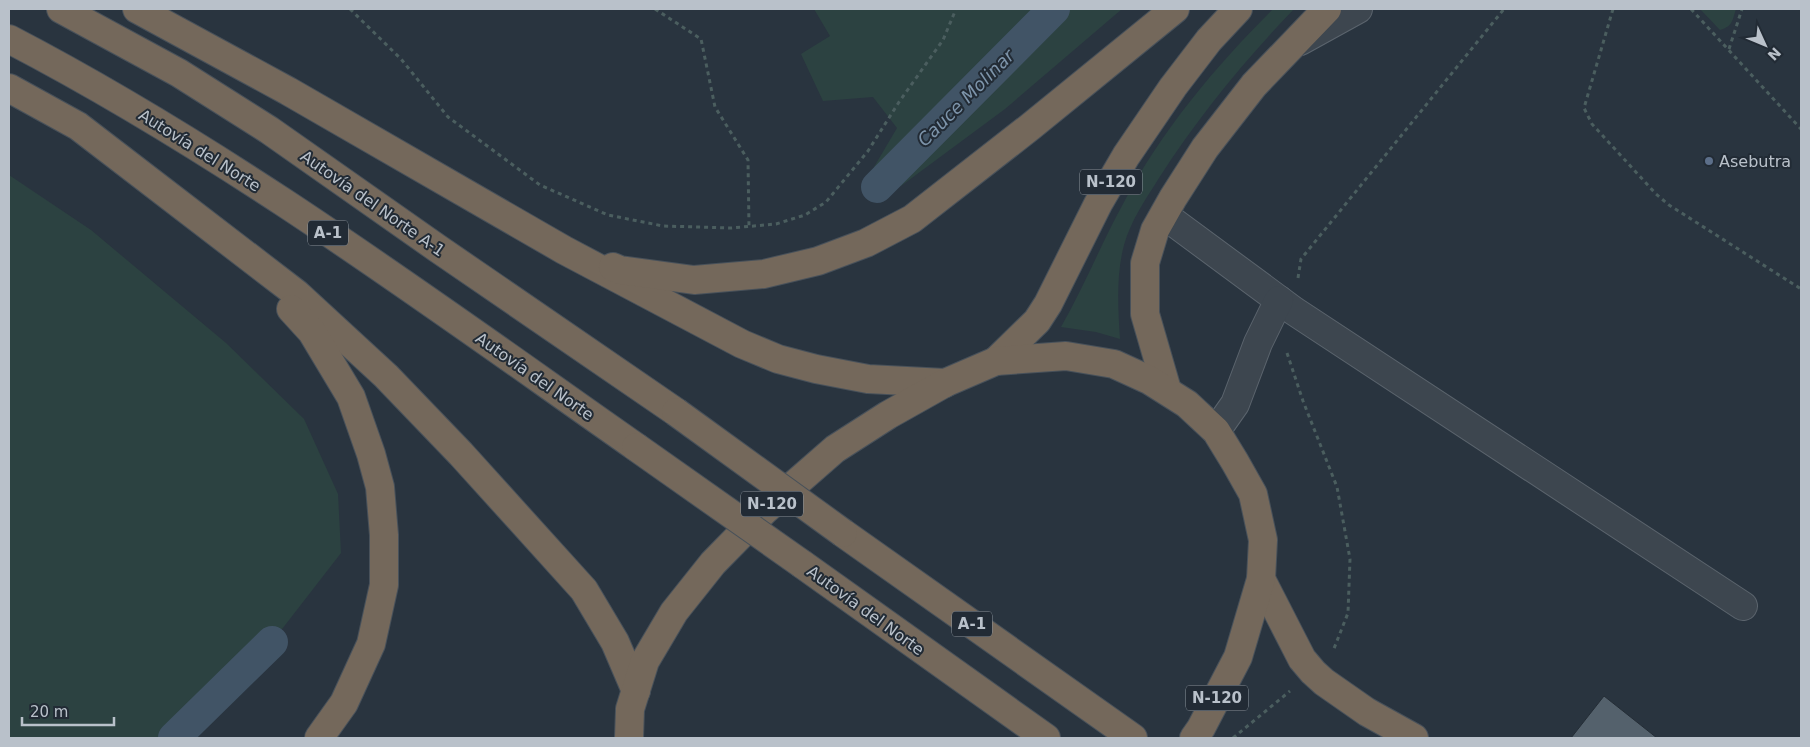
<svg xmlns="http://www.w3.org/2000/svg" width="1810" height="747" viewBox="0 0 1810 747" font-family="'DejaVu Sans',sans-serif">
<rect width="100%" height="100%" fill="#29343f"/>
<g fill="#2c4241">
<path d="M814,9H1122L1005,109L901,186L874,167L897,128L873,97L823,101L801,54L830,36Z"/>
<path d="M1273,9H1294C1244,61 1198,117 1159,178C1146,199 1131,220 1124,245C1116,275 1118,308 1120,339L1096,332L1061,327C1084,287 1101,244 1123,204C1161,131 1215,67 1273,9Z"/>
<path d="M1700,9H1736C1732,21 1733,26 1720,30Z"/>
<path d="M9,175L91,230L226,343L304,419L338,494L341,553L272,642L174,738H9Z"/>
</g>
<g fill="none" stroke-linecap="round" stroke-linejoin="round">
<g stroke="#415466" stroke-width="32">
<path d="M877,187L1054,9"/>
<path d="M174,738L272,642"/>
</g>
</g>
<path fill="#54616c" stroke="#242d36" d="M1604,696L1657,738H1571Z"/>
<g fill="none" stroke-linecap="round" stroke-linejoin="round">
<defs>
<g id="minor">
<path d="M1300,41L1358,9"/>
<path d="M1164,215L1294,311L1743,606"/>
<path d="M1216,431L1235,404L1258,343L1279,300"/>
</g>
<g id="highway">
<path d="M61,9L179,73L269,130L437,248L676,412"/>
<path d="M137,9L288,91L564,250L742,344L778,359L816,369L868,379L945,383"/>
<path d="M9,39C230,154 432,304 636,447"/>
<path d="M9,88L78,126L297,294L386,376L461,454L584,590L615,642L636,691"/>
<path d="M613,267L620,270L694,280L764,274L818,261L866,243L912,219L1030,127L1175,9"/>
<path d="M291,309L312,332L351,397L371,454L380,487L384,535V585L371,644L344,703L319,738"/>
<path d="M996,361L1037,321L1048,304L1098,204L1126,156L1173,87L1209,40L1238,9"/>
<path d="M1167,390L1145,314V263L1155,230L1173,198L1205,148L1254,85L1327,9"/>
<path d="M843,533L1133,738"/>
<path d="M802,564L1046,738"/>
<path d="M1261,579L1302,659L1313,672L1324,682L1367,712L1414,738"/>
<path d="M629,738L630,709L645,661L674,612L713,563L764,511L835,449L888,415L945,383L996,361L1066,356L1114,364L1149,380L1187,404L1216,431L1235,462L1253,494L1263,540L1261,579L1238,657L1201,728L1194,738"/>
</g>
</defs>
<use href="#minor" stroke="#5b646d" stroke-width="30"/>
<use href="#highway" stroke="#48515a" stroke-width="30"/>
<g stroke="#4b5e5f" stroke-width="3" stroke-dasharray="4 4" stroke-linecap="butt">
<path d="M350,9L401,59L448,117L540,185L608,215L663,226L731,228L776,224L805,215L826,202L868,151L899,102L943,40L956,9"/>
<path d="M655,9L701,39L715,107L748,160L749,227"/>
<path d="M1613,9L1584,108L1592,124L1656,194L1669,205L1801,289"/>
<path d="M1691,9L1801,129"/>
<path d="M1729,49L1742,9"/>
<path d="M1298,278L1301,259L1504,9"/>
<path d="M1287,353L1303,401L1337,487L1350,559L1348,613L1333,651"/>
<path d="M1233,738L1290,691"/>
</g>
<use href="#minor" stroke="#3d464f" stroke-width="28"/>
<use href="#highway" stroke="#74685b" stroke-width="28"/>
<defs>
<g id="highway-bridge">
<path d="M676,412L843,533"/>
<path d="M636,447L802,564"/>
</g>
</defs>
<use href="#highway-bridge" stroke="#48515a" stroke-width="30" stroke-linecap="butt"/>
<use href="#highway-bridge" stroke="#74685b" stroke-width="28"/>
</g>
<circle fill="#5c6f8a" stroke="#222b35" stroke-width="2" cx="1709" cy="161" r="5"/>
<g text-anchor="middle" stroke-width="4" stroke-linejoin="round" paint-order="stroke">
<g fill="#222b35" stroke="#8c949d" stroke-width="1">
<rect x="1080" y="169.5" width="62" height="25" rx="4"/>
<rect x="308" y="220.5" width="40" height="25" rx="4"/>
<rect x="741" y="491.5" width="62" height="25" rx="4"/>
<rect x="952" y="611.5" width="40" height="25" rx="4"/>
<rect x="1186" y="685.5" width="62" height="25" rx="4"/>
</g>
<g font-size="15" font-weight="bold" fill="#b9c1ca">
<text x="1111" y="187">N-120</text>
<text x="328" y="238">A-1</text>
<text x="772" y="509">N-120</text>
<text x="972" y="629">A-1</text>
<text x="1217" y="703">N-120</text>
</g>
<g font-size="16" fill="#b9c1ca" stroke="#222b35">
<text transform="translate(200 150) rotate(32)" y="6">Autovía del Norte</text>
<text transform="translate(373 203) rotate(35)" y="6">Autovía del Norte A-1</text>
<text transform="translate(535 376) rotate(35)" y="6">Autovía del Norte</text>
<text transform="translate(866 610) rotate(36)" y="6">Autovía del Norte</text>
</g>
<g font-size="16" fill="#b9c1ca" stroke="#222b35" text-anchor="start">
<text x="1719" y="167">Asebutra</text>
</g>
<g font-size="18" font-style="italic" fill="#7d94aa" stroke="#222b35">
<text transform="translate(966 98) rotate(-45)" y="6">Cauce Molinar</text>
</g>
</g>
<rect width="1810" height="747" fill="none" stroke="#b9c1ca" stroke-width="20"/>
<g transform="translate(1765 45) rotate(134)" stroke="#222b35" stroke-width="4" paint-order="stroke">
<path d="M0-4L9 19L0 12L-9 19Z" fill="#b9c1ca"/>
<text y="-8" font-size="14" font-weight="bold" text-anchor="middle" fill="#b9c1ca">N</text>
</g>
<path d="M22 717v8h92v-8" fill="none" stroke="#b9c1ca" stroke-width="2.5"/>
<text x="30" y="717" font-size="15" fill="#b9c1ca" stroke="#222b35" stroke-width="4" paint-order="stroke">20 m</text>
</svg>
